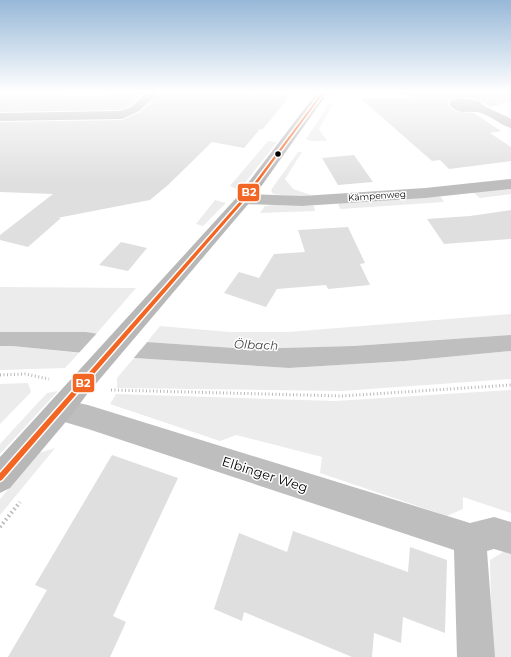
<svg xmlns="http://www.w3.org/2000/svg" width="511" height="657" viewBox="0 0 511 657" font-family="Montserrat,sans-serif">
<rect width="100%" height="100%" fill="#fff"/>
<g fill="#ececec">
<path d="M329,104H333L319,129L327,141H311L306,139Z"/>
<path d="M268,141L277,142L244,184L237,189L230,186Z"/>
<path d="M298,152H302L285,179L293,189L311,195L299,197L273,194L271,190Z"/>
<path d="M511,187V194L480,198L473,192Z"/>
<path d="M434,196L441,197L444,202L341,209L338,205L341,202Z"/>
<path d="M215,200L226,203L203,226L196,224Z"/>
<path d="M273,205L314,206L315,211L260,213L265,206Z"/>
<path d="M0,287L136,288L96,334L58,332H0Z"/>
<path d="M511,314V335L353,346L249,349L147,342L160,326L229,332H288Z"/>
<path d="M0,346H12L79,353L65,368L0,370Z"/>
<path d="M511,351V379L342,391L117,388V378L134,358L289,368L405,361Z"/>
<path d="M28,383L31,392L0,424V384Z"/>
<path d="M511,390V513L463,497V509L447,516L320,473L322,457L236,435L220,441L110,404L116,394L335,401Z"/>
<path d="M58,391L0,454V444L47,393Z"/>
<path d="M55,448L0,515V499L39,453Z"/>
<path d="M508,549L511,550V657H492L490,560Z"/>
</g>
<path fill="#bfbfbf" d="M0,332H86L147,342L249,349L353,346L511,335V351L405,361L289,368L134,358L12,346H0Z"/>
<path fill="#fff" d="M98,332L149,340L132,360L77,355Z"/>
<g fill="#dfdfdf">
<path d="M106,91H146L130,106L120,110L0,112V95L105,96Z"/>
<path d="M162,91H258L290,96L263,129H260L244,148L212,142L168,185L150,200L57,218H61L28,247L0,240V235L53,194L0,192V122L122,120L140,112Z"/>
<path d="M400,91H511V101L490,107L479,100L462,97L452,99L448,104L451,109L458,112L474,113L501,131L490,133L511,147V161L449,169L440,160L432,161L360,98L411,99Z"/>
<path d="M354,155L373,182L338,185L322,158Z"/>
<path d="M511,210V239L444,244L427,219L470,216Z"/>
<path d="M348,227L365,263L360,264L370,285L328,289L326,285L277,289L266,307L224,293L239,272L259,278L274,254L305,252L298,230Z"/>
<path d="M121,242L147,248L128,271L99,265Z"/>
<path d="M112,455L178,478L113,616L126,622L110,657H8L47,590L35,585Z"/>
<path d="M293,531L408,572L410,547L447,560L445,633L403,617L401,643L374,633L372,657H352L244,612L242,621L214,609L239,533L287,552Z"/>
</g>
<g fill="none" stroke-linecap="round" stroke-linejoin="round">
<g stroke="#b9b9b9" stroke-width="3" stroke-dasharray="1 2.5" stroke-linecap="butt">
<path d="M0,375L25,374L49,379"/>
<path d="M111,390L342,396L511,385"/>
</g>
<path stroke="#b9b9b9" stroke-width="4" stroke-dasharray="1.5 3" stroke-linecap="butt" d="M0,527L20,502"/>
<g fill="#bebebe" fill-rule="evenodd">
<path d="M149,91H161L139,111L122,119L0,121V113L120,111L131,107Z"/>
<path d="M462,98L479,101C487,110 500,112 511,119V128C499,125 489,113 476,112C465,111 457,115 449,104L452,100Z"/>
<path d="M511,179V189L425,198L302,206L244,204L238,202L236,199L238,196L244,194L302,196L425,188Z"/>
<path d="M60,399L88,405L470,523L494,517L511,522V554L494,549L487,551L495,657H457L454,550L88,429L51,418L47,410L51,402Z"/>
</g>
<path fill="#b8b8b8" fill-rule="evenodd" d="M318,91H329L250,202L88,393L69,418L10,488L0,493V457L238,196Z"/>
<defs>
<path id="bus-1" d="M323,91H325L245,200L2,480L0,481V473L243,198Z"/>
</defs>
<use href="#bus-1" stroke="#fff" stroke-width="3"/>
<use href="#bus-1" fill="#f26522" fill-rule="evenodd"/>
</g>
<linearGradient id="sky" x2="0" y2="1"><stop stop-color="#97b8d8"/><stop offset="0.5" stop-color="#fff"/><stop offset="1" stop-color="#fff" stop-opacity="0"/></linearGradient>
<rect width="511" height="183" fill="url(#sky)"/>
<circle fill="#000" stroke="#fff" stroke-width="1.5" cx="278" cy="154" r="3.5"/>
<g text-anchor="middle" stroke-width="3" stroke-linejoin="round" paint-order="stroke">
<g font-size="9" fill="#000" stroke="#fff">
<text transform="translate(377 196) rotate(-4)" y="3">Kämpenweg</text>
</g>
<g font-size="12" font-style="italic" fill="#444" stroke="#fff">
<text transform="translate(256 345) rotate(2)" y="4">Ölbach</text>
</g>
<g font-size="13" fill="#000" stroke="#fff">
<text transform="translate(265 474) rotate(18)" y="5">Elbinger Weg</text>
</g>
</g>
<g stroke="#fff" stroke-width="1.5">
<rect x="237" y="183" width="23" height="19" rx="4" fill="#f26522"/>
<rect x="72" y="373" width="23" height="20" rx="4" fill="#f26522"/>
</g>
<g font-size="11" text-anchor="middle" font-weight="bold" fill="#fff">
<text x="249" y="196">B2</text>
<text x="83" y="387">B2</text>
</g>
</svg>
